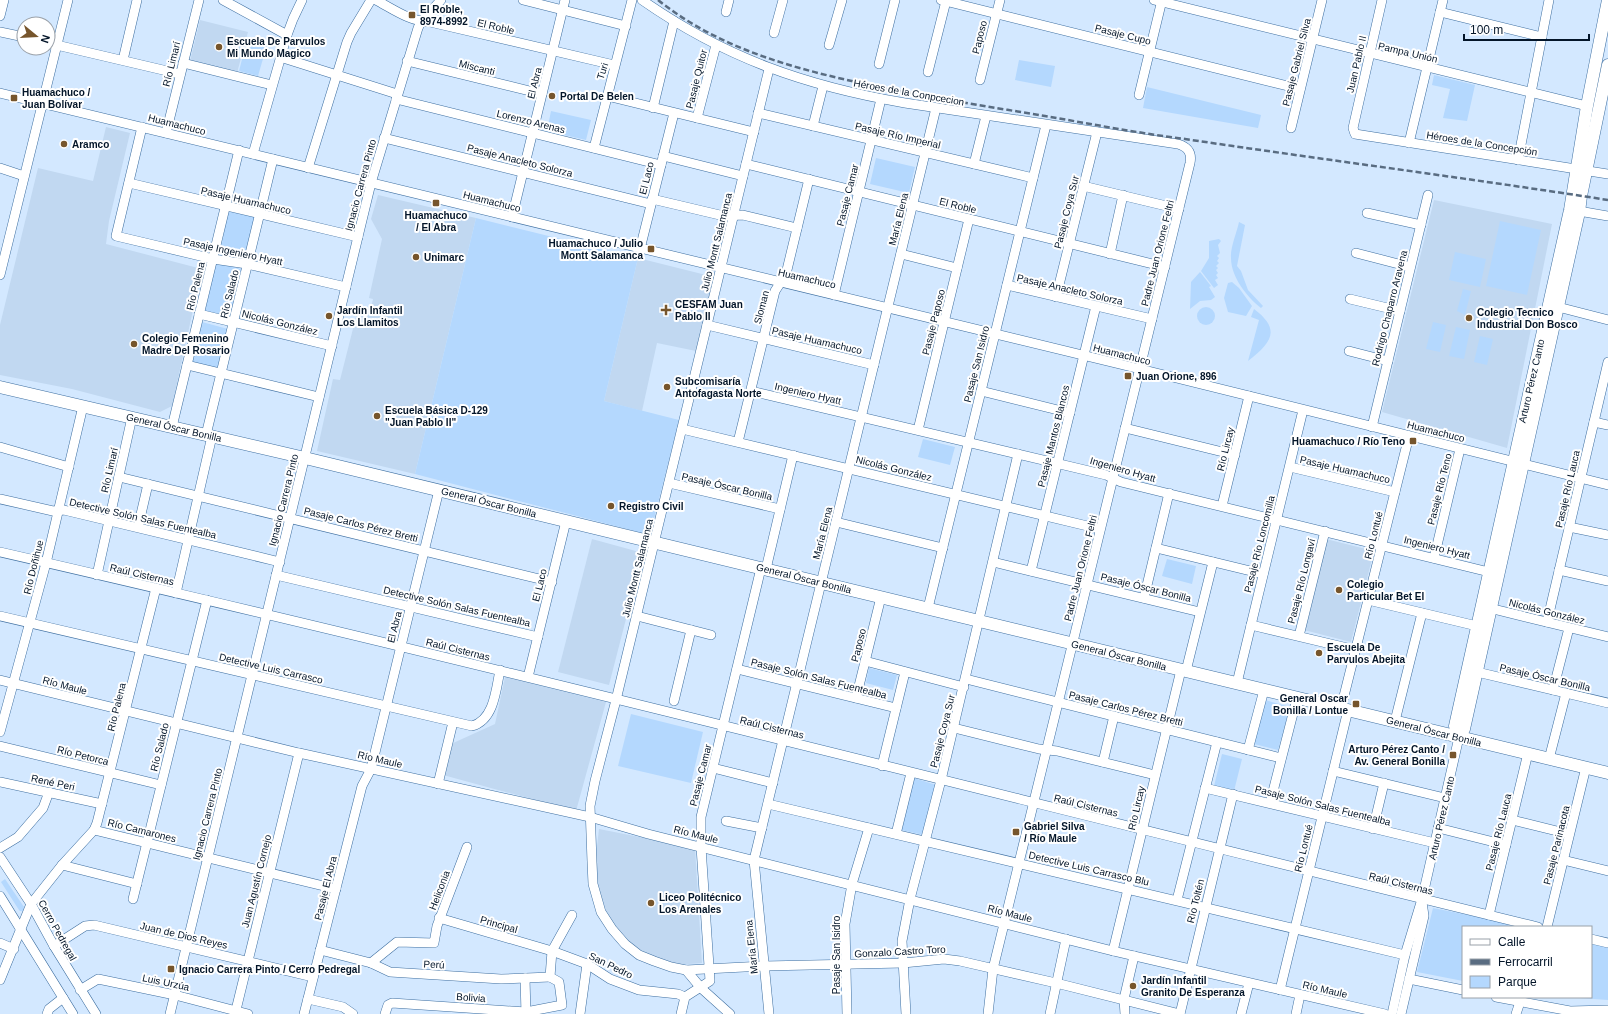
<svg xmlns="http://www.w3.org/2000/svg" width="1608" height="1014" viewBox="0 0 1608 1014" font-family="Helvetica,sans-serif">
<rect width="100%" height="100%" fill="#d3e8ff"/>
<g fill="#c1d8f1">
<path d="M200,20L248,32L237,73L190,61Z"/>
<path d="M106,127L130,133L109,221L106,244L202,269L172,406L160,412L72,389L0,375V325L38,168L93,181Z"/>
<path d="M378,195L476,218L415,474L317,451L333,379L340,380L358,309L370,312L373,299L369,298L382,239L371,219Z"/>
<path d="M1434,200L1552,224L1507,448L1382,412Z"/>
<path d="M638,258L714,277L696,351L657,343L642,411L604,401Z"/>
<path d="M592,539L643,553L609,685L558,672Z"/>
<path d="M1326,539L1374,551L1351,642L1304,630Z"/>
<path d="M505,677L606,702L576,811L443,775L451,744L495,724Z"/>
<path d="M599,829L695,848L702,963L675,965L651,956L628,942L609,918L598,889L595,863Z"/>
</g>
<g fill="#b4d8fe">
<path d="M247,40L267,45L258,76L239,71Z"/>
<path d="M1019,60L1055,66L1051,87L1015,80Z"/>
<path d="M1434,75L1475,85L1467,121L1443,118L1450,89L1432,85Z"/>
<path d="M1147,87L1261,115L1258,128L1143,108Z"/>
<path d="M551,111L591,120L586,140L547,131Z"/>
<path d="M876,158L915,167L909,193L870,184Z"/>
<path d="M228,211L254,217L246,259L220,254Z"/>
<path d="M476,218L638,258L604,401L679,420L650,535L415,474Z"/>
<path d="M1500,221L1541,230L1527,295L1486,286Z"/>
<path d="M1239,222L1245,225L1237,266L1241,271L1248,290L1263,306L1261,308C1247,297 1231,277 1231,258C1230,248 1237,232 1239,222Z"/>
<path d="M1219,239L1221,241L1218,245L1220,253L1217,256L1219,258L1217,261L1219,263L1216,266L1218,268L1216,270L1218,273L1216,275L1218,278L1215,280L1218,285L1214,288L1201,271L1209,258V241Z"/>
<path d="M1455,252L1486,259L1480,287L1449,280Z"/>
<path d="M216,263L242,269L232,316L205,311Z"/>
<path d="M1200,272L1211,286L1209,287L1215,297L1211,300L1200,301L1190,309L1191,282Z"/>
<path d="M1232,282L1239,288L1252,306L1246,316L1228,312L1224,298L1228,283Z"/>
<path d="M1463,289L1471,291L1465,315L1457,311Z"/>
<circle cx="1206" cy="316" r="9"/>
<path d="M1254,309C1282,330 1271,343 1248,361L1259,320L1251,317Z"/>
<path d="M202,322L228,329L220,370L192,363Z"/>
<path d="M1433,322L1446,325L1440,352L1426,349Z"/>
<path d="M1456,327L1470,330L1464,359L1449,356Z"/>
<path d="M1480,336L1493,339L1487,365L1474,362Z"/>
<path d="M923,439L955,447L950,465L918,457Z"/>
<path d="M1167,559L1196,566L1192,584L1162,576Z"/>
<path d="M869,668L897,675L893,690L866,683Z"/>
<path d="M1265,700L1290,707L1278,750L1254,744Z"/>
<path d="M631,714L703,732L691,783L618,766Z"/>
<path d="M1222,754L1242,759L1234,791L1214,786Z"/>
<path d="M914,778L936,785L924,835L901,830Z"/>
<path d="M5,879L24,907L23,911H20L19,910L1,882Z"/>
<path d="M1433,908L1529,927H1463V981L1417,972Z"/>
<path d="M1591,943L1608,947V1000L1566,997H1591Z"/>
</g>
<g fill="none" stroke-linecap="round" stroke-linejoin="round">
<defs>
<g id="minor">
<path d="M223,0L287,35"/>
<path d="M376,0C393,9 411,22 430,22L614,65"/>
<path d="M523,0L626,26"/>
<path d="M642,0C725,58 806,86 905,103L1178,144C1188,147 1192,153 1190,163L993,969L988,1014"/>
<path d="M941,0L1300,89"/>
<path d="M1154,0L1587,106"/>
<path d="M1382,0L1353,128L1355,134L1608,174"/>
<path d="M726,12L729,0"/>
<path d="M1440,12L1542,37"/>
<path d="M0,16L4,0"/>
<path d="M0,32L24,37"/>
<path d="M774,33L783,0"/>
<path d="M48,43L180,74"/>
<path d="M829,45L842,0"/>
<path d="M280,57L397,94"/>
<path d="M123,60L137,0"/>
<path d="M407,61L542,94"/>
<path d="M183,63L272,85"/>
<path d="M879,64L895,0"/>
<path d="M769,69L616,700L595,781L590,806L592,862L593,884L601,912L612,929L625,944L639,955L654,961L671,967L686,970L764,966L903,963L944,959L960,961L1056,983L1180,1014"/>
<path d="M928,72L946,1"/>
<path d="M980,80L1000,0"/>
<path d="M0,93L1140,369L1608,485"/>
<path d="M1139,95L1162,0"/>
<path d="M607,96L754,132"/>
<path d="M396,99L661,165"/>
<path d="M653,108L674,21"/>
<path d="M758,113L1033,178"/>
<path d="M697,118L716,45"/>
<path d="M813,126L823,86"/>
<path d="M142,127L116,236L213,259L247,264L346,287"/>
<path d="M1291,128L1322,0"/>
<path d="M166,133L199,0"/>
<path d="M384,138L651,204"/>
<path d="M1409,143L1443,0"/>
<path d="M594,148L632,0"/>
<path d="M253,154L287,35L293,19L302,0"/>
<path d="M663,156L743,176"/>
<path d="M1518,160L1549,0"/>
<path d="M746,164L1165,267"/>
<path d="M974,164L986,116"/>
<path d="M0,168L24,176"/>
<path d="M308,168L347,42L351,33L371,0"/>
<path d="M129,183L358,237"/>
<path d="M1083,186L1179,209"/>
<path d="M652,199L724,216L743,215L797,228"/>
<path d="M1573,210L1608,216"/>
<path d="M1367,213L1421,225"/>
<path d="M512,217L565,0"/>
<path d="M640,249L674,113"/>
<path d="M1356,253L1410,267"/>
<path d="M901,254L957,268"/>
<path d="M1110,254L1123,195"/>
<path d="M0,275L68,0"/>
<path d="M1007,285L1152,319"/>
<path d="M834,295L881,99"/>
<path d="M1056,297L1097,132"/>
<path d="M1350,299L1400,311"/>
<path d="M1558,307L1608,320"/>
<path d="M199,314L332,346"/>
<path d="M707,325L874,365"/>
<path d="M1349,351L1388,361"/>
<path d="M187,365L319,397"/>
<path d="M751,391L1106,475L1121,482L1489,572"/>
<path d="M981,391L1070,413"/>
<path d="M1594,422L1608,425"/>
<path d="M172,427L239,150"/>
<path d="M1372,427L1428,195"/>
<path d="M1125,428L1235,455"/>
<path d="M682,429L1100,529"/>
<path d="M918,430L969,219"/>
<path d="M206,435L273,159"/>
<path d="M738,442L775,291L786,274L809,179"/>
<path d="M0,447L69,467"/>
<path d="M1290,467L1395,492"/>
<path d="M119,477L552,582"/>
<path d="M669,483L780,509"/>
<path d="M0,499L53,511L64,510L280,562"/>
<path d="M1222,506L1249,396"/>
<path d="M836,522L943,548"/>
<path d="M138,527L148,484"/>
<path d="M1569,527L1608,535"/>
<path d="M1156,548L1263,574"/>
<path d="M0,552C514,670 1025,802 1538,927"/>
<path d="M1434,558L1460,449"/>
<path d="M993,562L1200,612"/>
<path d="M766,569L793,455"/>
<path d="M1559,570L1608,581"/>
<path d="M1031,571L1096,306"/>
<path d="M97,575L132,417"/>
<path d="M276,575L538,637"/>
<path d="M176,593L212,436"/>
<path d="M1144,598L1169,493"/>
<path d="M1368,600L1477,626"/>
<path d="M1485,607L1608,637"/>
<path d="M928,608L1046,125"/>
<path d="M0,616L472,726C494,720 496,690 500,670"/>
<path d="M637,616L711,635"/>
<path d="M1547,622L1608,362"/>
<path d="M1251,625L1356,650"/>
<path d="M1299,636L1325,531"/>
<path d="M865,661L964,687"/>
<path d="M737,669L896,708"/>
<path d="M1186,671L1213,562"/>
<path d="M1477,672L1608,703"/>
<path d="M528,677L566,521"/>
<path d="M966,679L1281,758"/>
<path d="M0,680L299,753L590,817L648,834L1113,951L1385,1014"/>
<path d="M1237,683L1303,410"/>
<path d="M1553,690L1569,628"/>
<path d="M856,698L881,597"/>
<path d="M674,701L691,630"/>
<path d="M1341,708L1409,436"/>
<path d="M1395,721L1422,613"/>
<path d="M954,728L1039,749L1057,751L1155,775"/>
<path d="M0,732L46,563L83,406"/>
<path d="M0,746L161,785"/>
<path d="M1248,750L1264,690"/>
<path d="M1549,759L1566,693"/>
<path d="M1103,762L1114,716"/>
<path d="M882,766L905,672"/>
<path d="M713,768L773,783"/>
<path d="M1333,771L1445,798"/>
<path d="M0,782L102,804"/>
<path d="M438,784L453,722"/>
<path d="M1205,788L1435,843"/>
<path d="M1270,803L1297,698"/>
<path d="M768,804L1405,955"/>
<path d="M1512,820L1569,834"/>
<path d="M726,821L762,828"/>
<path d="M1438,828L1506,845"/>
<path d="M1373,829L1384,783"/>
<path d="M94,830L336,889"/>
<path d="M896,834L911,773"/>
<path d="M0,848L18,837L43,808L49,792"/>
<path d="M0,857L31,904L54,946L96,1014"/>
<path d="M1563,860L1608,871"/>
<path d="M62,865L137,884"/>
<path d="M0,896L73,1014"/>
<path d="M133,899L207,600"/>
<path d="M1177,900L1217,742"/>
<path d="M1489,915L1528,753"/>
<path d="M439,918L552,951L587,964L610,979L639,990L678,994L685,997"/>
<path d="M1547,927L1586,767"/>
<path d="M1591,939L1608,943"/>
<path d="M0,943L14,949"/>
<path d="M54,946L85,926L94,925L313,977"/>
<path d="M320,950L371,963L390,972L501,979L550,977"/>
<path d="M1113,951L1181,670"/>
<path d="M371,963L397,942L434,943L437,926L467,847"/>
<path d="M686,970L701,988L730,1014"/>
<path d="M525,978L526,1014"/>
<path d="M1409,979L1463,990"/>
<path d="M0,980L31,904L62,865L94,830L97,823L156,588"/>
<path d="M80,990L98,979L175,995L248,1014"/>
<path d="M1280,990L1348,710"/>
<path d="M1496,997L1570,1011L1608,1010"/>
<path d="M308,999L343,1007L353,1014"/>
<path d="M47,1014L49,1009L63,998"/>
<path d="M170,1014L371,183L418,28L421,22L441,0"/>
<path d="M235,1014L299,753"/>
<path d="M304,1014L362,786L371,769L439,490"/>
<path d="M385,1014L388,1005L392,1003L526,1012L562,1005L559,982L550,977L552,951L572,915"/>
<path d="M580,1014L587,964"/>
<path d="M681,1014L685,997L710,981L701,847V817L761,568"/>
<path d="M769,1014L754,860L936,108"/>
<path d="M847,1014L845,924L852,884L869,828"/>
<path d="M906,1014L902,941L910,899L941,780L1018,454"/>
<path d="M1050,1014L1066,939"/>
<path d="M1125,1014L1124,999L1134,956"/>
<path d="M1180,1014L1233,794"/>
<path d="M1241,1014L1249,983"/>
<path d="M1296,1014L1300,995"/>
<path d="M1392,1014L1405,955L1422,899L1459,737"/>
<path d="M1401,1014L1424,916L1422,902"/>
<path d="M1516,1014L1520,1002"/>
</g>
<g id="major">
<path d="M0,387L305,458L1608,773"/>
<path d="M1459,737L1455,726L1570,210L1587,106L1608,0"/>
<path d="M1459,737L1464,729L1579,212L1581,196L1608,65"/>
</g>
</defs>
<use href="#minor" stroke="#3e6fa1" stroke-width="10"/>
<use href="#major" stroke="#3e6fa1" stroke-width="13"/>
<use href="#minor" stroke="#fff" stroke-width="9"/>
<use href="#major" stroke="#fff" stroke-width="12"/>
<path stroke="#596c81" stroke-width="2.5" stroke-dasharray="6 3" stroke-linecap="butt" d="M658,0C722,51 802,71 880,87C935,98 990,107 1045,116C1091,124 1138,133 1185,139C1326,160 1467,178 1608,200"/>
</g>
<g fill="#76552c" stroke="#fff" stroke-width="1.5">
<rect x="408" y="11" width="8" height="8" rx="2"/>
<circle cx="219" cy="47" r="4"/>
<circle cx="552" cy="96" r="4"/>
<rect x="10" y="94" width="8" height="8" rx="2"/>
<circle cx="64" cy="144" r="4"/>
<rect x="432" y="199" width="8" height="8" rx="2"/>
<rect x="647" y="245" width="8" height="8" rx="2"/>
<circle cx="416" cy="257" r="4"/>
<path d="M664 304h4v4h4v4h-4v4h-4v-4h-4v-4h4z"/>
<circle cx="329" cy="316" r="4"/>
<circle cx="1469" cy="318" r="4"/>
<circle cx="134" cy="344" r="4"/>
<rect x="1124" y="372" width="8" height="8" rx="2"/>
<circle cx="667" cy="387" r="4"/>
<circle cx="377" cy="416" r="4"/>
<rect x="1409" y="437" width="8" height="8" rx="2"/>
<circle cx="611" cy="506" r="4"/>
<circle cx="1339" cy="590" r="4"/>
<circle cx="1319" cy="653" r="4"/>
<rect x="1352" y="700" width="8" height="8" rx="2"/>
<rect x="1449" y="751" width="8" height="8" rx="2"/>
<rect x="1012" y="828" width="8" height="8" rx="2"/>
<circle cx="651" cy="903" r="4"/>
<rect x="167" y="965" width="8" height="8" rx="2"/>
<circle cx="1133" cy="986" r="4"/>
</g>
<g text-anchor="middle" stroke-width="4" stroke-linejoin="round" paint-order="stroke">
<g font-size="10" font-weight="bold" fill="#031529" stroke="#fff" text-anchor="start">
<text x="420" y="13">El Roble,<tspan x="420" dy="12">8974-8992</tspan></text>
<text x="227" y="45">Escuela De Parvulos<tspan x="227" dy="12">Mi Mundo Magico</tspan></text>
<text x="22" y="96">Huamachuco /<tspan x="22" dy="12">Juan Bolívar</tspan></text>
<text x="560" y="100">Portal De Belen</text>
<text x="72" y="148">Aramco</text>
<text x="436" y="219" text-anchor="middle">Huamachuco<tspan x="436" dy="12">/ El Abra</tspan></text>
<text x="643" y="247" text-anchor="end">Huamachuco / Julio<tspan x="643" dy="12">Montt Salamanca</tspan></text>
<text x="424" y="261">Unimarc</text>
<text x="675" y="308">CESFAM Juan<tspan x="675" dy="12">Pablo II</tspan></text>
<text x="337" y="314">Jardín Infantil<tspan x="337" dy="12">Los Llamitos</tspan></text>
<text x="1477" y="316">Colegio Tecnico<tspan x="1477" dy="12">Industrial Don Bosco</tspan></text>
<text x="142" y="342">Colegio Femenino<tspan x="142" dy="12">Madre Del Rosario</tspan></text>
<text x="1136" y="380">Juan Orione, 896</text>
<text x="675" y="385">Subcomisaría<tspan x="675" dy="12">Antofagasta Norte</tspan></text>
<text x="385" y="414">Escuela Básica D-129<tspan x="385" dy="12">"Juan Pablo II"</tspan></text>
<text x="1405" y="445" text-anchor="end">Huamachuco / Río Teno</text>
<text x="619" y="510">Registro Civil</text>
<text x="1347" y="588">Colegio<tspan x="1347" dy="12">Particular Bet El</tspan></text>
<text x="1327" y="651">Escuela De<tspan x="1327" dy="12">Parvulos Abejita</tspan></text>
<text x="1348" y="702" text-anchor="end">General Oscar<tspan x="1348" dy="12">Bonilla / Lontue</tspan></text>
<text x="1445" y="753" text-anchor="end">Arturo Pérez Canto /<tspan x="1445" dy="12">Av. General Bonilla</tspan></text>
<text x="1024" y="830">Gabriel Silva<tspan x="1024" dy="12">/ Río Maule</tspan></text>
<text x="659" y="901">Liceo Politécnico<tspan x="659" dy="12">Los Arenales</tspan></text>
<text x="179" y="973">Ignacio Carrera Pinto / Cerro Pedregal</text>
<text x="1141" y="984">Jardín Infantil<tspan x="1141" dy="12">Granito De Esperanza</tspan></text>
</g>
<g font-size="10" fill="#031529" stroke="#fff">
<text transform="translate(496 26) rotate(13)" y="4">El Roble</text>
<text transform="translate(1123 34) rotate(14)" y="4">Pasaje Cupo</text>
<text transform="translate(979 37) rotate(-76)" y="4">Paposo</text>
<text transform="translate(1408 52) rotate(13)" y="4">Pampa Unión</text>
<text transform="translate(1296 62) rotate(-76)" y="4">Pasaje Gabriel Silva</text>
<text transform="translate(171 64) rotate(-76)" y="4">Río Limarí</text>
<text transform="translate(1356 64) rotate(-77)" y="4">Juan Pablo II</text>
<text transform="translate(477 67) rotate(14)" y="4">Miscanti</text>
<text transform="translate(602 71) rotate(-73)" y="4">Turi</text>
<text transform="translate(696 79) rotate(-76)" y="4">Pasaje Quitor</text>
<text transform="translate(534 83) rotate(-76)" y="4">El Abra</text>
<text transform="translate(909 92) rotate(10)" y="4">Héroes de la Conpcecion</text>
<text transform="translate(531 121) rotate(14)" y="4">Lorenzo Arenas</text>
<text transform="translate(177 124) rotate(14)" y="4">Huamachuco</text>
<text transform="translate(898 135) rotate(13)" y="4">Pasaje Río Imperial</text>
<text transform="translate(1482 143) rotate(9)" y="4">Héroes de la Concepción</text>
<text transform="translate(520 160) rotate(14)" y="4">Pasaje Anacleto Solorza</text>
<text transform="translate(646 178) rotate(-76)" y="4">El Laco</text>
<text transform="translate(360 185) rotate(-75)" y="4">Ignacio Carrera Pinto</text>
<text transform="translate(847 195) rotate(-76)" y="4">Pasaje Camar</text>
<text transform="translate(246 200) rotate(13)" y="4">Pasaje Huamachuco</text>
<text transform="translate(492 201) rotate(14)" y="4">Huamachuco</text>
<text transform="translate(958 205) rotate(14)" y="4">El Roble</text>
<text transform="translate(1066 212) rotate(-76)" y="4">Pasaje Coya Sur</text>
<text transform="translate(898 219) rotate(-76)" y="4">María Elena</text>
<text transform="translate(716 242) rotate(-76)" y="4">Julio Montt Salamanca</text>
<text transform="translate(233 251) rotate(12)" y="4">Pasaje Ingeniero Hyatt</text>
<text transform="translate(1157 253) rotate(-76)" y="4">Padre Juan Orione Feltri</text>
<text transform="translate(807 278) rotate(13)" y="4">Huamachuco</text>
<text transform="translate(195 286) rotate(-76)" y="4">Río Palena</text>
<text transform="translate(1070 289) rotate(13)" y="4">Pasaje Anacleto Solorza</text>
<text transform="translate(229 294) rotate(-76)" y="4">Río Salado</text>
<text transform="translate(761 307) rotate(-75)" y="4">Sloman</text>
<text transform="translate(1389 308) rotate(-76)" y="4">Rodrigo Chaparro Aravena</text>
<text transform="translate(280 322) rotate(14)" y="4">Nicolás González</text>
<text transform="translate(933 322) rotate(-76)" y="4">Pasaje Paposo</text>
<text transform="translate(817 340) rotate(13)" y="4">Pasaje Huamachuco</text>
<text transform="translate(1122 354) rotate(14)" y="4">Huamachuco</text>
<text transform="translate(976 364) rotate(-76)" y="4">Pasaje San Isidro</text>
<text transform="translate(1531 381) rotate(-77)" y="4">Arturo Pérez Canto</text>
<text transform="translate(808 393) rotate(13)" y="4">Ingeniero Hyatt</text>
<text transform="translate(174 427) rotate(13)" y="4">General Óscar Bonilla</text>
<text transform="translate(1436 431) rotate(14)" y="4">Huamachuco</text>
<text transform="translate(1053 436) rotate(-76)" y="4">Pasaje Mantos Blancos</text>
<text transform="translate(1225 449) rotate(-76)" y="4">Río Lircay</text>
<text transform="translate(894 468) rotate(14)" y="4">Nicolás González</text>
<text transform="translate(1123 469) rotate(16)" y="4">Ingeniero Hyatt</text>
<text transform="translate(1345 469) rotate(13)" y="4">Pasaje Huamachuco</text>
<text transform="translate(109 470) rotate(-77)" y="4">Río Limarí</text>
<text transform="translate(727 486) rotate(13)" y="4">Pasaje Óscar Bonilla</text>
<text transform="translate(1439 489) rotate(-76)" y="4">Pasaje Río Teno</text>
<text transform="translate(1567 489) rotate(-77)" y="4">Pasaje Río Lauca</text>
<text transform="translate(283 500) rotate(-76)" y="4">Ignacio Carrera Pinto</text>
<text transform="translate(489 502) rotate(14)" y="4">General Óscar Bonilla</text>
<text transform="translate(143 518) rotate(13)" y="4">Detective Solón Salas Fuentealba</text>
<text transform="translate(361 524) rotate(14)" y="4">Pasaje Carlos Pérez Bretti</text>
<text transform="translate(822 533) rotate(-76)" y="4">María Elena</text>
<text transform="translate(1373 535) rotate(-76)" y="4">Río Lontué</text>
<text transform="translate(1259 544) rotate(-76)" y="4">Pasaje Río Loncomilla</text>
<text transform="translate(1437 547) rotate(14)" y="4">Ingeniero Hyatt</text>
<text transform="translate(33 567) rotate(-76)" y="4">Río Doñihue</text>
<text transform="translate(637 568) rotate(-76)" y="4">Julio Montt Salamanca</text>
<text transform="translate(1080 568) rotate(-76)" y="4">Padre Juan Orione Feltri</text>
<text transform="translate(142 574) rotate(13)" y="4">Raúl Cisternas</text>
<text transform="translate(804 578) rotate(14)" y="4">General Óscar Bonilla</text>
<text transform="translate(1301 581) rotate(-76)" y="4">Pasaje Río Longaví</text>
<text transform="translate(539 585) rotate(-76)" y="4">El Laco</text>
<text transform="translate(1146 587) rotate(14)" y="4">Pasaje Óscar Bonilla</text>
<text transform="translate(457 606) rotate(13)" y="4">Detective Solón Salas Fuentealba</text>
<text transform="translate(1547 611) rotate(14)" y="4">Nicolás González</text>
<text transform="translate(394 627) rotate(-76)" y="4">El Abra</text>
<text transform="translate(858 645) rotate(-76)" y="4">Paposo</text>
<text transform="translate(458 649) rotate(14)" y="4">Raúl Cisternas</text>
<text transform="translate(1119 655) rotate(14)" y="4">General Óscar Bonilla</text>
<text transform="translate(271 668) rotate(13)" y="4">Detective Luis Carrasco</text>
<text transform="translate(1545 677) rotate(13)" y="4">Pasaje Óscar Bonilla</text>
<text transform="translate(819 678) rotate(14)" y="4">Pasaje Solón Salas Fuentealba</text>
<text transform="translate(65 685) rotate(15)" y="4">Río Maule</text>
<text transform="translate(116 707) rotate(-76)" y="4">Río Palena</text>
<text transform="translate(1126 708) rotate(14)" y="4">Pasaje Carlos Pérez Bretti</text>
<text transform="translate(772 727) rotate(14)" y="4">Raúl Cisternas</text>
<text transform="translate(942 731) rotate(-76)" y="4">Pasaje Coya Sur</text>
<text transform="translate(1434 731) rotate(14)" y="4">General Óscar Bonilla</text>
<text transform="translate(159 747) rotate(-76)" y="4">Río Salado</text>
<text transform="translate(83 755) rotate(14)" y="4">Río Petorca</text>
<text transform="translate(380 759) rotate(13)" y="4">Río Maule</text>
<text transform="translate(700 775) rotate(-76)" y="4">Pasaje Camar</text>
<text transform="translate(53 782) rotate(12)" y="4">René Peri</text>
<text transform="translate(1086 805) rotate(14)" y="4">Raúl Cisternas</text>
<text transform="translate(1323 805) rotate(14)" y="4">Pasaje Solón Salas Fuentealba</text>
<text transform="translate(1136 808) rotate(-77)" y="4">Río Lircay</text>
<text transform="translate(207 814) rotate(-76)" y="4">Ignacio Carrera Pinto</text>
<text transform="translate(1441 818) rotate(-77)" y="4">Arturo Pérez Canto</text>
<text transform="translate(142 830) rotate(14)" y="4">Río Camarones</text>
<text transform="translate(1498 832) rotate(-76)" y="4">Pasaje Río Lauca</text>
<text transform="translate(696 834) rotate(14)" y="4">Río Maule</text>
<text transform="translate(1556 845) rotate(-76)" y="4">Pasaje Parinacota</text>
<text transform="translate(1303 848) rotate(-76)" y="4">Río Lontué</text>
<text transform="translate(1089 868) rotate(13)" y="4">Detective Luis Carrasco Blu</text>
<text transform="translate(256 881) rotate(-76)" y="4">Juan Agustín Cornejo</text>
<text transform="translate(1401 883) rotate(14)" y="4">Raúl Cisternas</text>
<text transform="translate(325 888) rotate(-76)" y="4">Pasaje El Abra</text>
<text transform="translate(439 890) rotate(-69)" y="4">Heliconia</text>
<text transform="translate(1195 901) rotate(-76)" y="4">Río Toltén</text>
<text transform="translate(1010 913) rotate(14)" y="4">Río Maule</text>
<text transform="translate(499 924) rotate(16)" y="4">Principal</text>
<text transform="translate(58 930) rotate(61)" y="4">Cerro Pedregal</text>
<text transform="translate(184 935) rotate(13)" y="4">Juan de Dios Reyes</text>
<text transform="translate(751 947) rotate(-96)" y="4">María Elena</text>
<text transform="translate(900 951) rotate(-3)" y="4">Gonzalo Castro Toro</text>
<text transform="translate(836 955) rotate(-90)" y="4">Pasaje San Isidro</text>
<text transform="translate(434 964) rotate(3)" y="4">Perú</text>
<text transform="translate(611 965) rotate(26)" y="4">San Pedro</text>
<text transform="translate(166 982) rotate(12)" y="4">Luis Urzúa</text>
<text transform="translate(1325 989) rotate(13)" y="4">Río Maule</text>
<text transform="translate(471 997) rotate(4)" y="4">Bolivia</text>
</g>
</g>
<rect x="1462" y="926" width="130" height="72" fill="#ffffff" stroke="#9aa1a9"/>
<rect x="1470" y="939" width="20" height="6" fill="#ffffff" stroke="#9aa1a9"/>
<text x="1498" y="946" font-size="12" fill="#031529">Calle</text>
<rect x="1470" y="959" width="20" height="6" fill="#596c81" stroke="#9aa1a9"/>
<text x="1498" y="966" font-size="12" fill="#031529">Ferrocarril</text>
<rect x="1470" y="976" width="20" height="12" fill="#b4d8fe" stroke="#9aa1a9"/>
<text x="1498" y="986" font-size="12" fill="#031529">Parque</text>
<g transform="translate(36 36) rotate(108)"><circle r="19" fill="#ffffff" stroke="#9aa1a9"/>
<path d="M0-3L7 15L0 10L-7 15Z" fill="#76552c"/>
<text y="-6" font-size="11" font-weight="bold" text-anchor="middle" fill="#031529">N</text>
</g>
<path d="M1464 34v6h125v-6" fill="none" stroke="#031529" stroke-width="2"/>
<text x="1470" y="34" font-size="12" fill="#031529" stroke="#ffffff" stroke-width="3" paint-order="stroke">100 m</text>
</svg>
